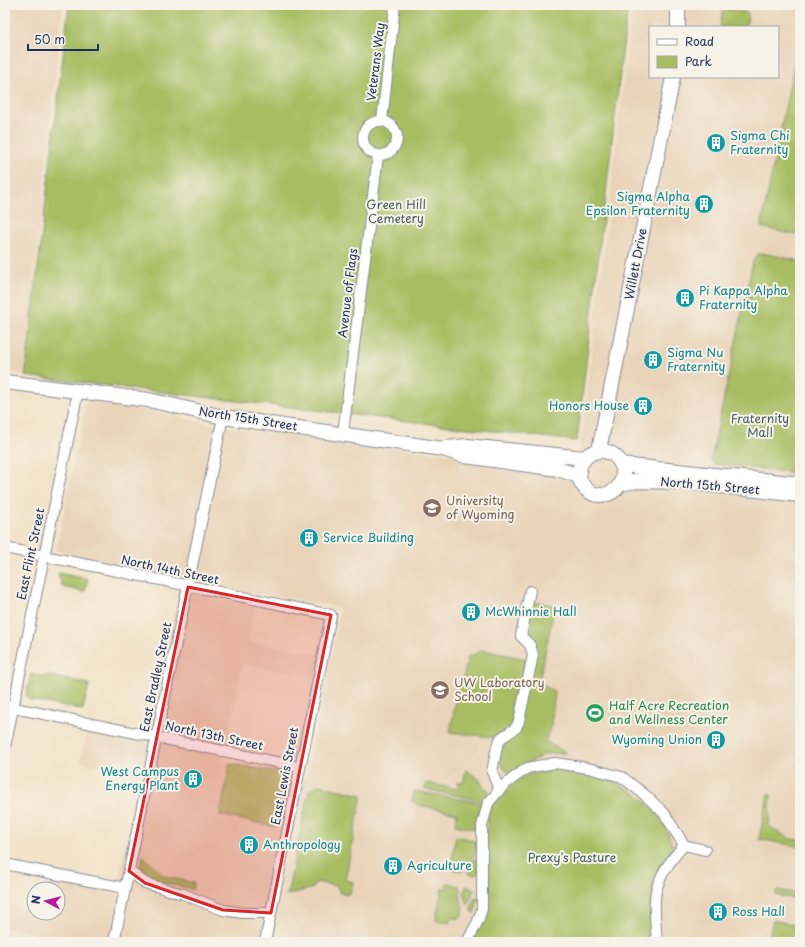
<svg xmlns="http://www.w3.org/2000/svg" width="805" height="947" viewBox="0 0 805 947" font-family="'Playpen Sans',sans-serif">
<rect width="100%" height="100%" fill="#f7f3e8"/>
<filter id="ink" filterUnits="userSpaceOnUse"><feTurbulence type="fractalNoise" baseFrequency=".025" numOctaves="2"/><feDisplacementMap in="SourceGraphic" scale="8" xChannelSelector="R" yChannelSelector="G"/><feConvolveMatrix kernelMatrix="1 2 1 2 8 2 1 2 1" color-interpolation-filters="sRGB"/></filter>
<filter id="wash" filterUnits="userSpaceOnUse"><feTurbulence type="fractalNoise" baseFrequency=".012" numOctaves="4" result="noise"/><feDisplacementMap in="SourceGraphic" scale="16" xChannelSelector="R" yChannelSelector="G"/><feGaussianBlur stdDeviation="0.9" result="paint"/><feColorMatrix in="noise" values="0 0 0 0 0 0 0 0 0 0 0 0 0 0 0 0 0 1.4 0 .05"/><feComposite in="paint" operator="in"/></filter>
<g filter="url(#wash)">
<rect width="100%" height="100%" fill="#f2e3c9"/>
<g fill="#e9d4b9" fill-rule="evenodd">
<path d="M5,5H63L24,374L5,371Z"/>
<path d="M632,5H800V942H37L38,934L5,927V904L34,910V913H58V889H47L49,879L116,892L141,775L80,762L87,731L147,743L182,577L56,551L86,403L150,410L218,426L358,445L578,466ZM650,27H778V77H650ZM259,593L341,608L331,656L248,642ZM243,664L327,678L306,778L222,760Z"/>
</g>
<g fill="#a8bd62" stroke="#627660">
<path d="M69,5H628L577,441L25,376Z"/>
<path d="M723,8L748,13L746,27H720Z"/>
<path d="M800,35V236L761,227Z"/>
<path d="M762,253L800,261V473L716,464L712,462L711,459L753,261L757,255Z"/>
<path d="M58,573L88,579L85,592L62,587Z"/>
<path d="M530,601L555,606L539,681L546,687L555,692L551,725L545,741L566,753L545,754L510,773C495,765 498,746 511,736L534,644L527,631Z"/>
<path d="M483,650L526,659L514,722L496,738L450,732L460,679H463L468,657Z"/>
<path d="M31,674L44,677L45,675L89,684L83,710L30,700L26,695Z"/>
<path d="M230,764L283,773L285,780L275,827L220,815Z"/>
<path d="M466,770L479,779L484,788L488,789L489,794L483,801L425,789L426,783L457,789L458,782L463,783Z"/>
<path d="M555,771C600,773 641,785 665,826C668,832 670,840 673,846L654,883L651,896L652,942H472C478,928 486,915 488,899C492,868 477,828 495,800C497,796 502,793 506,790C524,773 532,773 555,771Z"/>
<path d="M318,785L362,795L345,880L353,882L350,893L346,895L340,893L337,886L316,882L313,888L287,895L309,791Z"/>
<path d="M415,791L481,803L476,829L455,825L457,813L418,805L412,801Z"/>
<path d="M768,794H771L769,826L790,839L800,840V847L759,839Z"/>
<path d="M456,836L473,840L477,844V851L463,871L450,869Z"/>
<path d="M143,856L164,876L194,883L193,889L139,877Z"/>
<path d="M478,857L479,872L475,875L468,873L472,862Z"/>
<path d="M447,883L459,886C461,890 460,894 461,899C463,909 469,920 452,918L450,923L437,921L436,918L442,888L446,889Z"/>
<path d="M466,886L474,890L467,905L464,892Z"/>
<path d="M777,890L800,894V900L775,895Z"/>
<path d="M475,898L478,899L474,914L470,909Z"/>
<path d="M773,920L800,926V942H768Z"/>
</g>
</g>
<g filter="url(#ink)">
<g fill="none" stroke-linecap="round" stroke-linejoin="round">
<defs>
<g id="street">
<circle cx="380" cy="138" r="17"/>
<path d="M382,121L395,5"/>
<path d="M343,433L378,156"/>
<path d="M5,548L331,615L265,942"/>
<path d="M5,706L300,767"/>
<path d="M5,747L78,391"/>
<path d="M499,790L492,772L497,746L501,738L516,728L519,721L533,655L530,645L521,636L530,591"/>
<path d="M5,864L125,888"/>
<path d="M129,871L145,883L183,894L223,910L243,913H271"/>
<path d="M114,942L223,417"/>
<path d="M467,942L478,921L482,909V826L488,803L504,785L527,768L555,763L588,768L622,777L645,795L664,813L684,845"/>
<path d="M657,942C656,928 654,912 655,899C656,878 671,860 684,845L705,850"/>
</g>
<g id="secondary">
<path d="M678,5V27"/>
<path d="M5,382L149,400L223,417L443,449L465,456L558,469L579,476"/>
<path d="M447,448L467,446L585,458"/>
<path d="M599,450L673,77"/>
<circle cx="601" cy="473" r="22"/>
<path d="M622,465L800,484"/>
<path d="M620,484L636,481L683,482L800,495"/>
</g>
</defs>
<use href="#street" stroke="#868994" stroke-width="12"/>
<use href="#secondary" stroke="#868994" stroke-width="16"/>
<use href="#street" stroke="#fff" stroke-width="10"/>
<use href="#secondary" stroke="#fff" stroke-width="14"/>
</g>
</g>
<path fill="#d62828" fill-opacity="0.2" stroke="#d62828" stroke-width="3" stroke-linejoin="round" d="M188,587L331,615L271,913L223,910L145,883L129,871Z"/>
<defs>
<symbol id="building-disc" viewBox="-11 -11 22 22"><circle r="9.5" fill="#0f9aa8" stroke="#f7f3e8"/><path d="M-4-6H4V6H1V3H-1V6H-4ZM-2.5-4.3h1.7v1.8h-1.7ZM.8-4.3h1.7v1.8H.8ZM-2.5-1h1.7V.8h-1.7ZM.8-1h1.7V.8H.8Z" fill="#fff"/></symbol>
<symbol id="university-disc" viewBox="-11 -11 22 22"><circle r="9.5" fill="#8d6e63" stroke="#f7f3e8"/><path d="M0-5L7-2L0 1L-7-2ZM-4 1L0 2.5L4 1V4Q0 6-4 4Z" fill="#fff"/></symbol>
<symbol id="school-disc" viewBox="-11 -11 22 22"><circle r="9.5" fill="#8d6e63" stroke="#f7f3e8"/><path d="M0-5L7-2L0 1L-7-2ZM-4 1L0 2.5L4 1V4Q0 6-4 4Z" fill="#fff"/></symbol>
<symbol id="stadium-disc" viewBox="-11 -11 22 22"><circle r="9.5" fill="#2e9e5b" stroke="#f7f3e8"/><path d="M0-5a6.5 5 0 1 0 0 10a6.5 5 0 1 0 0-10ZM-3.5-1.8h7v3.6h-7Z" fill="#fff"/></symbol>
</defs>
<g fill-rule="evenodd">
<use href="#building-disc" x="705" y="132" width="22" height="22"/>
<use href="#building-disc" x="693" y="193" width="22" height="22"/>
<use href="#building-disc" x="674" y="287" width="22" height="22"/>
<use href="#building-disc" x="642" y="349" width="22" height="22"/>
<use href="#building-disc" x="632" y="395" width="22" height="22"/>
<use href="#university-disc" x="421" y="497" width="22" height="22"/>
<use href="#building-disc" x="298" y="527" width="22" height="22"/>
<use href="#building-disc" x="460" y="601" width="22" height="22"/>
<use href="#school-disc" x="429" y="679" width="22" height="22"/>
<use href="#stadium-disc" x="584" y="702" width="22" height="22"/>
<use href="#building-disc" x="705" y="729" width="22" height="22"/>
<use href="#building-disc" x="182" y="768" width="22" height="22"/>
<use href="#building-disc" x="238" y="834" width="22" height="22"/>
<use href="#building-disc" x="382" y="855" width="22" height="22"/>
<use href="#building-disc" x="707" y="901" width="22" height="22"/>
</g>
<g text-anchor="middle" stroke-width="4" stroke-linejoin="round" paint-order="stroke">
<g font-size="12" fill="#1b2f5e" stroke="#f7f3e8">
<text transform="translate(376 62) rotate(-83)" y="4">Veterans Way</text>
<text transform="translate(636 264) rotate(-79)" y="4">Willett Drive</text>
<text transform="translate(348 293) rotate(-83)" y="4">Avenue of Flags</text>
<text transform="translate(248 419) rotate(9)" y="4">North 15th Street</text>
<text transform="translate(710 486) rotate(5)" y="4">North 15th Street</text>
<text transform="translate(31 554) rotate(-78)" y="4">East Flint Street</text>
<text transform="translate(170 570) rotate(12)" y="4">North 14th Street</text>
<text transform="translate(156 677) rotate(-78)" y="4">East Bradley Street</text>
<text transform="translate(214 736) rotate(12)" y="4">North 13th Street</text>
<text transform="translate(285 776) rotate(-79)" y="4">East Lewis Street</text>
</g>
<g font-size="12" fill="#0d838f" stroke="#f7f3e8" text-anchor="start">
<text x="730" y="140">Sigma Chi<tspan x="730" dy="14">Fraternity</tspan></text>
<text x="690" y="201" text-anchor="end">Sigma Alpha<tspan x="690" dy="14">Epsilon Fraternity</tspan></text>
<text x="699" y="295">Pi Kappa Alpha<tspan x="699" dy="14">Fraternity</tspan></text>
<text x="667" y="357">Sigma Nu<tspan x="667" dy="14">Fraternity</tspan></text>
<text x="629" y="410" text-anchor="end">Honors House</text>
<text x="323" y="542">Service Building</text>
<text x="485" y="616">McWhinnie Hall</text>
<text x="702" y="744" text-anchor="end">Wyoming Union</text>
<text x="179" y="776" text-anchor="end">West Campus<tspan x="179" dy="14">Energy Plant</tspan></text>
<text x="263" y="849">Anthropology</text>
<text x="407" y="870">Agriculture</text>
<text x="732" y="916">Ross Hall</text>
</g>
<g font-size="12" fill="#455a5f" stroke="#f7f3e8">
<text x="396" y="209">Green Hill<tspan x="396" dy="14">Cemetery</tspan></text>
<text x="760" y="423">Fraternity<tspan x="760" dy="14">Mall</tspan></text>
<text x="572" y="862">Prexy's Pasture</text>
</g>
<g font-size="12" fill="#785e54" stroke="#f7f3e8" text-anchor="start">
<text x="446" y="505">University<tspan x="446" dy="14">of Wyoming</tspan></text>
<text x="454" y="687">UW Laboratory<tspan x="454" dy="14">School</tspan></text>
</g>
<g font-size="12" fill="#27864d" stroke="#f7f3e8" text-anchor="start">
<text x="609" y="710">Half Acre Recreation<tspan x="609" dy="14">and Wellness Center</tspan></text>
</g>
</g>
<rect width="805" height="947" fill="none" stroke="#f7f3e8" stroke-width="20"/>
<rect x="649" y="26" width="130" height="52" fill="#f7f3e8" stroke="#9fa5b1"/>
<rect x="657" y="39" width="20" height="6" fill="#ffffff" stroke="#9fa5b1"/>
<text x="685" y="46" font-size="12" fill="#1b2f5e">Road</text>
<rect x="657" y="56" width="20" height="12" fill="#a8bd62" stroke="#9fa5b1"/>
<text x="685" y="66" font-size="12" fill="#1b2f5e">Park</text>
<g transform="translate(46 901) rotate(277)"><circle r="19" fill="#f7f3e8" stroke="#9fa5b1"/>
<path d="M0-3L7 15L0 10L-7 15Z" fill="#b5179e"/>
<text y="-6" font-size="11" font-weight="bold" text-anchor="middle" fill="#1b2f5e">N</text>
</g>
<path d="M28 44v6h70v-6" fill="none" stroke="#1b2f5e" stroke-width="2"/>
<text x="34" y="44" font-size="12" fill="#1b2f5e" stroke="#f7f3e8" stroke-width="3" paint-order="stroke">50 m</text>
</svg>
